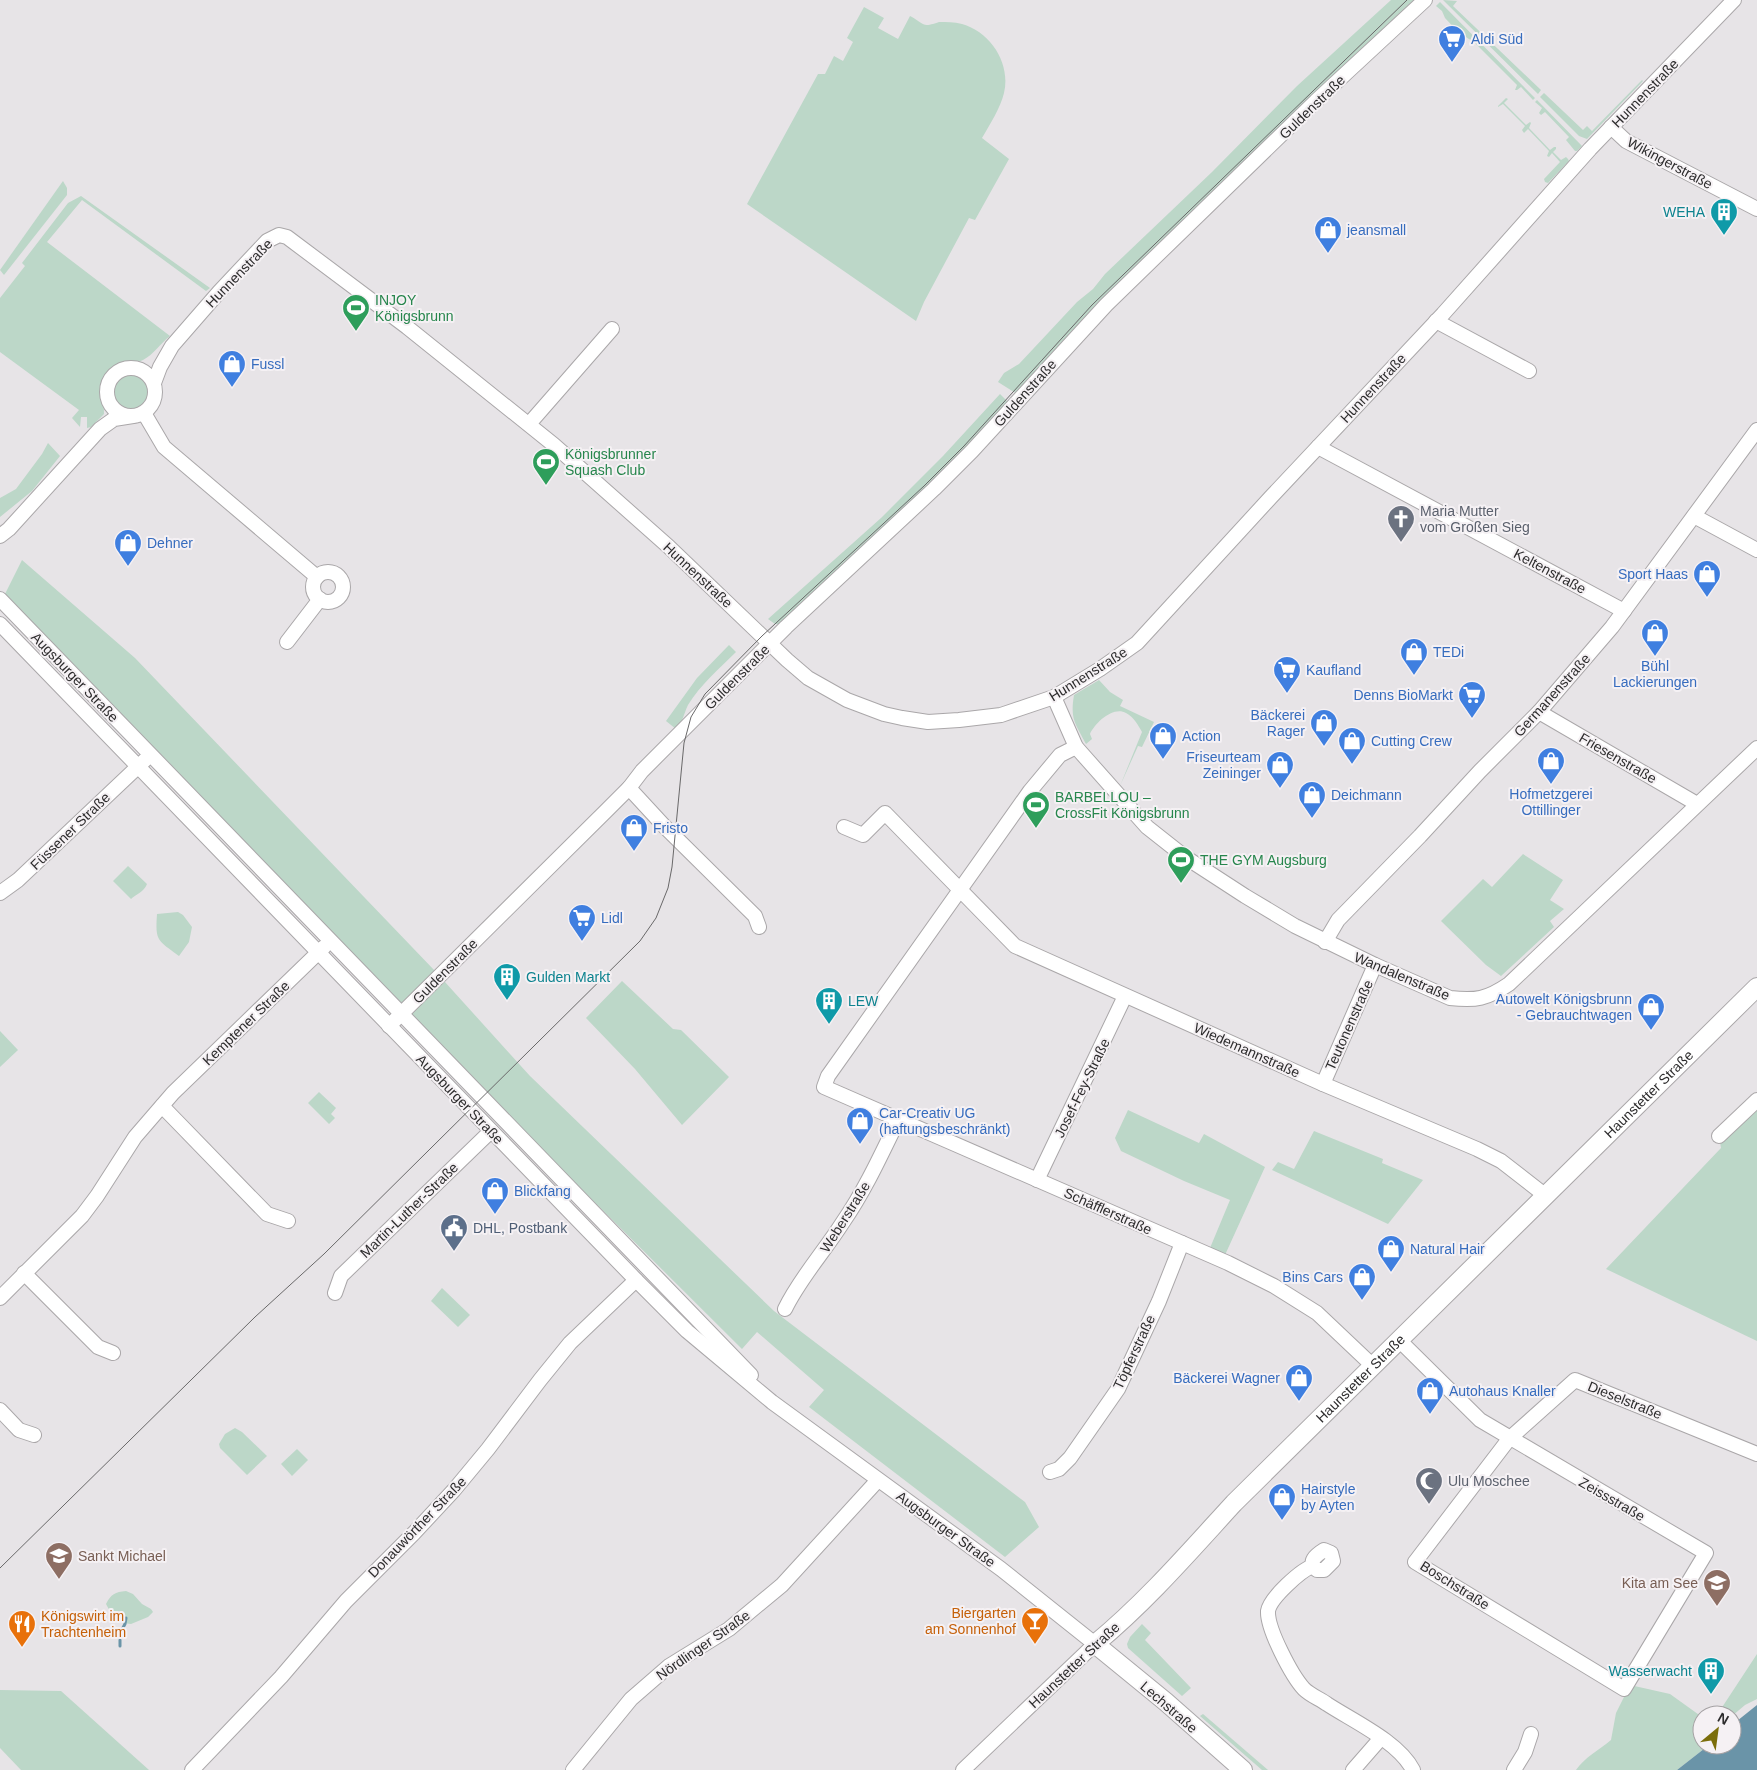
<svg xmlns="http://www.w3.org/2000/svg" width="1757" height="1770" viewBox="0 0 1757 1770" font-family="Helvetica,sans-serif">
<rect width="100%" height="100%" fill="#e7e4e7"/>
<g fill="#bcd7c8">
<path d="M1391,0H1416L1017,394L998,382L1004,373L1019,364L1077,302L1093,289L1105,274L1212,172L1297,86Z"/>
<path d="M1443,0L1457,1L1453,6L1541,90L1538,94Z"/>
<path d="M1440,2L1535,98L1533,100L1521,87L1517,90H1515L1517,85L1474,42L1459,33L1445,18L1442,11L1436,6Z"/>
<path d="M864,7L884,18L878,28L898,39L910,16C915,18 922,25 927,25C930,25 936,23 939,22C946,22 954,22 962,24C991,32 1011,64 1004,93C1000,109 990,124 982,138L1009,159L975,220L969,218L924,302L916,321L747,204L818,74H825L834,56L843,61L853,42L847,38Z"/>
<path d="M1642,80L1643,81L1587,139L1579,136L1540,97L1544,93L1583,130L1587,126L1592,131Z"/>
<path d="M1506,98L1508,99L1504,103L1526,125L1530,122L1531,123L1529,128L1550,150L1554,147H1556V149L1553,152L1561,160L1566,157L1568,159L1569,161L1548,183L1545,182L1544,179L1560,162L1552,153L1549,157L1547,156L1549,151L1528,129L1524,133L1522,130L1525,126L1503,104L1498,107V106Z"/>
<path d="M1537,100L1582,146L1577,151H1575L1566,140L1569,137L1545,112L1541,115L1539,113L1542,108L1535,102Z"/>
<path d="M63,181L67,188V195L4,275L0,270Z"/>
<path d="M81,196L210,288L206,291L82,200L47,242L170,336C161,343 153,355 143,360C137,363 130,362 123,364C98,370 104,395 104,414L91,427L87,428V417H81L80,427L72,418L79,410L0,352V298L25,266L22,263L68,203Z"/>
<circle cx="131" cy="392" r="18"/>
<path d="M1000,394L1008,402C939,482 859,552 782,624H775L768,619L881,518L943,456Z"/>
<path d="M48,443L60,456L32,491L0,517V498L16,489L42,454Z"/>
<path d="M22,560L135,658L435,971L530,1076L774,1311L1025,1502L1039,1527L1005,1557L809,1407L824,1390L757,1332L742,1349L508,1116L4,596Z"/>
<path d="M729,645L736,652C720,668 700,685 688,705C684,713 683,722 676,729L666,721L697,678Z"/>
<path d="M1099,680L1110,692L1123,700L1120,706L1154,722L1142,747L1138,746L1120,786L1142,732C1138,725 1134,717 1126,713C1113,706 1095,723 1090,734L1092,739L1086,744C1075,723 1070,719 1074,695Z"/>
<path d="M1523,854L1563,880L1550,900L1564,909L1550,921L1554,927L1501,976L1486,965L1441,921L1483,879L1492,887Z"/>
<path d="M128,866L147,884C144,892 136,894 131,899L113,881Z"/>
<path d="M178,912L183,915L192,927L189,942L179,956C158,940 155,942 157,914Z"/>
<path d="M622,981L673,1029L681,1030L729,1077L682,1125L635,1069L586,1018Z"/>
<path d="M0,1031L18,1050L0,1067Z"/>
<path d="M319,1092L336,1108L331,1114L335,1118L329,1124L308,1103Z"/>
<path d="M1757,1101V1341L1606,1269L1721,1148L1719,1136Z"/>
<path d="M1128,1110L1199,1143L1204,1134L1265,1167L1225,1255L1210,1248L1230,1200L1184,1181L1121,1151L1115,1138Z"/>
<path d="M1314,1131L1383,1159L1382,1163L1423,1180L1388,1224L1272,1170L1278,1162L1294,1169Z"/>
<path d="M442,1288L470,1315L458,1327L431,1301Z"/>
<path d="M235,1428L242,1432L267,1456L247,1475L220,1448L219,1444L225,1434Z"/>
<path d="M297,1449L308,1460L292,1476L281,1464Z"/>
<path d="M126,1591L133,1594L142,1604L151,1609L153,1612L148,1617L131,1624L123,1623L112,1615L106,1604C111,1594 115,1592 126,1591Z"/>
<path d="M1142,1624L1151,1633L1145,1640L1191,1688L1182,1696L1128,1648L1127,1644L1130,1637Z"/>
<path d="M1757,1654V1699L1745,1705L1732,1716L1717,1715Z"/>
<path d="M1630,1685L1670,1694L1702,1717V1745H1709L1677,1770H1576C1584,1758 1599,1750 1611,1740L1616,1713Z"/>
<path d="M0,1690L61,1691L149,1770H21L0,1748Z"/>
<path d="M1203,1714L1268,1770H1262L1200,1716Z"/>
</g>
<path fill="#6a94a8" d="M1757,1705V1770H1677L1709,1745H1732V1725Z"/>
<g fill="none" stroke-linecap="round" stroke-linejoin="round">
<g stroke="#6a94a8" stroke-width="3">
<path d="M120,1633L125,1624L126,1618"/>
<path d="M120,1646V1640"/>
</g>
<defs>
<g id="minor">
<path d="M1611,127L1626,141L1757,209"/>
<path d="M1436,321L1529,371"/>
<circle cx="131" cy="392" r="24"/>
<path d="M154,383L160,367L172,346L219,292L267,241L279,235L287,237L407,327L554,445L669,547L787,660L808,678L847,700L884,714L902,718L928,722L959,720L1001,715L1054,697L1100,669L1137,643L1271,497L1443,314L1590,149L1734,0"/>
<path d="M144,413L164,447L317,577"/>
<path d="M529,424L612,329"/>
<path d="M1318,447L1624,611"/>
<path d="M1694,516L1757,550"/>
<path d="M0,536L9,529L100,429L114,419L133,416"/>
<circle cx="328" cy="587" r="15"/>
<path d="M0,599L751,1375"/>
<path d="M0,624L636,1280L687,1331L772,1402L1001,1569L1095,1644L963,1770"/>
<path d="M287,642L320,599"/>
<path d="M1054,697L1076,747L1147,827L1185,857L1245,896L1295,926L1375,965L1450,998C1476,1001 1487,999 1509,984L1757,748"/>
<path d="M1539,712L1697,804"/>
<path d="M1076,747L1060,755L1030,791L828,1076L824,1087L1228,1263L1274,1286L1317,1313L1373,1366"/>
<path d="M629,788L665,827L755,916L759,927"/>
<path d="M844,827L863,835L885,813L1015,946L1323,1084L1477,1149L1501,1161L1546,1196"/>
<path d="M0,893L18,880L145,760"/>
<path d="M1325,942L1338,920L1420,836L1480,771L1539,712L1612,627L1757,430"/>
<path d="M389,1026L607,810L629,788L642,771L786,627L934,489L972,451L1106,305L1316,101L1425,0"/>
<path d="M1323,1084L1375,965"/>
<path d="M162,1106L267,1214L288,1221"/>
<path d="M1719,1136L1757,1100"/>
<path d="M1037,1180L1125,996"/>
<path d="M24,1273L98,1347L113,1353"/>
<path d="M335,1293L341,1276L491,1131"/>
<path d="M0,1298L82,1216L97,1196L135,1137L173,1093L324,947"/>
<path d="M785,1309C800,1278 824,1252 843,1222C865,1190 881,1155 898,1120"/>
<path d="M1399,1340L1480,1420L1706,1553L1624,1689L1415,1562L1509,1439L1575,1380L1757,1454"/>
<path d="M0,1410L19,1430L34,1435"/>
<path d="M1050,1472L1059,1469L1070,1458L1118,1389L1159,1301L1182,1243"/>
<path d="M1324,1550L1331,1553L1333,1561L1324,1570H1317C1307,1562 1316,1555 1324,1550Z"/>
<path d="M1313,1566C1301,1570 1270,1598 1268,1611C1267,1629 1292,1676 1304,1689C1310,1695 1320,1699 1327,1704C1353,1721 1399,1742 1413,1770"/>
<path d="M192,1770L281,1677L346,1601L414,1533L454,1490L488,1449L540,1380L570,1343L636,1280"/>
<path d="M573,1770L631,1699L669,1666L729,1629L782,1585L878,1480"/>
<path d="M1353,1770L1381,1738"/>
<path d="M1514,1770L1525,1752L1531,1734"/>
</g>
<g id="major">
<path id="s1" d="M1243,1770L1166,1702L1095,1644C1146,1602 1190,1551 1234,1503L1757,987"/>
</g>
</defs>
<use href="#minor" stroke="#aaa7a9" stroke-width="16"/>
<use href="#major" stroke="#aaa7a9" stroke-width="20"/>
<use href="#minor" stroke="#fff" stroke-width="14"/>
<use href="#major" stroke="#fff" stroke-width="18"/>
<path stroke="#696869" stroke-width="1" d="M0,1568L255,1317L324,1254L640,941L656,918L668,888L672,867L684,743L691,717L705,694L762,636L924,486L964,446L1092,305L1407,0"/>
</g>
<defs>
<symbol id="supermarket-pin" viewBox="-11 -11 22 30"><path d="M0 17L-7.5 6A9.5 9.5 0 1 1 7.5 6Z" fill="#3f7fe0" stroke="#f5f1f4"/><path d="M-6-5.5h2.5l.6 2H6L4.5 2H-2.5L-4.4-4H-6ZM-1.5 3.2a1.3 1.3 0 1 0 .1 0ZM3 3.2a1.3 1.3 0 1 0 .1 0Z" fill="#fff"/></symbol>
<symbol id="building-pin" viewBox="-11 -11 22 30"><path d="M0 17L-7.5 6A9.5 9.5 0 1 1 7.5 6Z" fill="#0f9aa8" stroke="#f5f1f4"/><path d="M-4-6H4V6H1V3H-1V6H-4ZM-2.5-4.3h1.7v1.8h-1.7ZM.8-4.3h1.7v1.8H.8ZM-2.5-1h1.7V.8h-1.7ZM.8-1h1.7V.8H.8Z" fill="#fff"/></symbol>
<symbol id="shop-pin" viewBox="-11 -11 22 30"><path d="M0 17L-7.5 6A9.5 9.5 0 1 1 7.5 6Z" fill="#3f7fe0" stroke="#f5f1f4"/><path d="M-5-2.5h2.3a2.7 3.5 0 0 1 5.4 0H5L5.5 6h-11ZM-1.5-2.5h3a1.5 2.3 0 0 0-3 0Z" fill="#fff"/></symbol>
<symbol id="stadium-pin" viewBox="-11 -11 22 30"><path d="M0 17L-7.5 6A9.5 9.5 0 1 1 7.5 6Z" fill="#2e9e5b" stroke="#f5f1f4"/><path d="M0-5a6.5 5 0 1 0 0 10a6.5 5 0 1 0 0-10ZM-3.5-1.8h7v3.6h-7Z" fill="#fff"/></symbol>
<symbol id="church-pin" viewBox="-11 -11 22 30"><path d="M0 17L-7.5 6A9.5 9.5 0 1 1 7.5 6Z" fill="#6b7280" stroke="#f5f1f4"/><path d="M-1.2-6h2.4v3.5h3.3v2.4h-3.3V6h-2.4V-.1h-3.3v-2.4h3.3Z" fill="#fff"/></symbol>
<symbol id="civic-pin" viewBox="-11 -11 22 30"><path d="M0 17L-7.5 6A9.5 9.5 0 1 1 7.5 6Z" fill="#5c6f8a" stroke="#f5f1f4"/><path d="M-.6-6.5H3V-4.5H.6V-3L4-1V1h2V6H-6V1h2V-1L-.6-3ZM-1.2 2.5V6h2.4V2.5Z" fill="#fff"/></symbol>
<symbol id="mosque-pin" viewBox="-11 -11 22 30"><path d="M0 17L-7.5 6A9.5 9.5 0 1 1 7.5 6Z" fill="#6b7280" stroke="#f5f1f4"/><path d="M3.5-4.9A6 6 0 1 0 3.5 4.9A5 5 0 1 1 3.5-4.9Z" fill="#fff"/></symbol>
<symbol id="school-pin" viewBox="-11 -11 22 30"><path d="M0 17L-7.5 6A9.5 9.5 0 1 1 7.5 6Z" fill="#8d6e63" stroke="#f5f1f4"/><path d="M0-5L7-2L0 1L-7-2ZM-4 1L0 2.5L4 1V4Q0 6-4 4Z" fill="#fff"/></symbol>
<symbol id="bar-pin" viewBox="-11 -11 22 30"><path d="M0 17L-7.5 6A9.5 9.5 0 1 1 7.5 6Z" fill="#e8710a" stroke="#f5f1f4"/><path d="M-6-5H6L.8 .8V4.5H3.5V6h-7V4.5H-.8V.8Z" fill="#fff"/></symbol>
<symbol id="restaurant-pin" viewBox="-11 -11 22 30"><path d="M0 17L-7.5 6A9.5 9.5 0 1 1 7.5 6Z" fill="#e8710a" stroke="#f5f1f4"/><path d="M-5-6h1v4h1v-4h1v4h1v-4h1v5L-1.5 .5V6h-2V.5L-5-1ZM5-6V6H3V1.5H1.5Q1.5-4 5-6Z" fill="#fff"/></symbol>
</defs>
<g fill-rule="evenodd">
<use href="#supermarket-pin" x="1436" y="23" width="32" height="43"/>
<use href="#building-pin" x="1708" y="196" width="32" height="43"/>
<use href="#shop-pin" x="1312" y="214" width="32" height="43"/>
<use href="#stadium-pin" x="340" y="292" width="32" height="43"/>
<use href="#shop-pin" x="216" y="348" width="32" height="43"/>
<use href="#stadium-pin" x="530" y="446" width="32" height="43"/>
<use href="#church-pin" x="1385" y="503" width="32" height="43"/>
<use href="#shop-pin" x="112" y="527" width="32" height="43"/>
<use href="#shop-pin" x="1691" y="558" width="32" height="43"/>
<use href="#shop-pin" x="1639" y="617" width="32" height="43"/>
<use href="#shop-pin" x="1398" y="636" width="32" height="43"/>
<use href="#supermarket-pin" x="1271" y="654" width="32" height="43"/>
<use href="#supermarket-pin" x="1456" y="679" width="32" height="43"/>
<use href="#shop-pin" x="1308" y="707" width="32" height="43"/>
<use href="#shop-pin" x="1147" y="720" width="32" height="43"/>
<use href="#shop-pin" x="1336" y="725" width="32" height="43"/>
<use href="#shop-pin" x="1535" y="745" width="32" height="43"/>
<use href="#shop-pin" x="1264" y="749" width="32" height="43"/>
<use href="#shop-pin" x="1296" y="779" width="32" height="43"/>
<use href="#stadium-pin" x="1020" y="789" width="32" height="43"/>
<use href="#shop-pin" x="618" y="812" width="32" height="43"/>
<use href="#stadium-pin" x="1165" y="844" width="32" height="43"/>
<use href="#supermarket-pin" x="566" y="902" width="32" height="43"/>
<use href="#building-pin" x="491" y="961" width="32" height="43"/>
<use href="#building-pin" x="813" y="985" width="32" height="43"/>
<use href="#shop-pin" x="1635" y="991" width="32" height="43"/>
<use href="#shop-pin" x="844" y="1105" width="32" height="43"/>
<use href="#shop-pin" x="479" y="1175" width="32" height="43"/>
<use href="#civic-pin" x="438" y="1212" width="32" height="43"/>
<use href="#shop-pin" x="1375" y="1233" width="32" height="43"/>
<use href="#shop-pin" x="1346" y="1261" width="32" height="43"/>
<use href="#shop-pin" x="1283" y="1362" width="32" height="43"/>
<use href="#shop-pin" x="1414" y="1375" width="32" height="43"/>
<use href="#mosque-pin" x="1413" y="1465" width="32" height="43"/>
<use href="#shop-pin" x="1266" y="1481" width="32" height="43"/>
<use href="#school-pin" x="43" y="1540" width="32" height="43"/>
<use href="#school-pin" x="1701" y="1567" width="32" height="43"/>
<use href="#bar-pin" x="1019" y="1605" width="32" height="43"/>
<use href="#restaurant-pin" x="6" y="1608" width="32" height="43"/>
<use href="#building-pin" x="1695" y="1655" width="32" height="43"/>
</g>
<g text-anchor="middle" stroke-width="4" stroke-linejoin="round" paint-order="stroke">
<g font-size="14" fill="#366cbe" stroke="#f5f1f4" text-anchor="start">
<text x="1471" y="44">Aldi Süd</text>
<text x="1347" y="235">jeansmall</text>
<text x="251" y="369">Fussl</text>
<text x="147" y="548">Dehner</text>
<text x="1688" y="579" text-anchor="end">Sport Haas</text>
<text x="1433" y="657">TEDi</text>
<text x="1655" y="671" text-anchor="middle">Bühl<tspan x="1655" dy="16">Lackierungen</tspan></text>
<text x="1306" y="675">Kaufland</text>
<text x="1453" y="700" text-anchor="end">Denns BioMarkt</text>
<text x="1305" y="720" text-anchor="end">Bäckerei<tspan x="1305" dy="16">Rager</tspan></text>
<text x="1182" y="741">Action</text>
<text x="1371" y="746">Cutting Crew</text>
<text x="1261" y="762" text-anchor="end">Friseurteam<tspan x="1261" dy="16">Zeininger</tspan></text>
<text x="1551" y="799" text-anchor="middle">Hofmetzgerei<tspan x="1551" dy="16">Ottillinger</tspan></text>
<text x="1331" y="800">Deichmann</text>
<text x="653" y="833">Fristo</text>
<text x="601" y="923">Lidl</text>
<text x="1632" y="1004" text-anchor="end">Autowelt Königsbrunn<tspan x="1632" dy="16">- Gebrauchtwagen</tspan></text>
<text x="879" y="1118">Car-Creativ UG<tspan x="879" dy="16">(haftungsbeschränkt)</tspan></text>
<text x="514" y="1196">Blickfang</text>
<text x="1410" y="1254">Natural Hair</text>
<text x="1343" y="1282" text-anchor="end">Bins Cars</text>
<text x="1280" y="1383" text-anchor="end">Bäckerei Wagner</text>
<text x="1449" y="1396">Autohaus Knaller</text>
<text x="1301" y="1494">Hairstyle<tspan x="1301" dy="16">by Ayten</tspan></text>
</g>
<g font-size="14" fill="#2d2c2d" stroke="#f5f1f4">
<text transform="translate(1645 93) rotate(-46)" y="5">Hunnenstraße</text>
<text transform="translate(1312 107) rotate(-44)" y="5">Guldenstraße</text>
<text transform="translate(1670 163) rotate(28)" y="5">Wikingerstraße</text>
<text transform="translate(239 273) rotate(-46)" y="5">Hunnenstraße</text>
<text transform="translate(1373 388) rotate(-47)" y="5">Hunnenstraße</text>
<text transform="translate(1025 393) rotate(-48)" y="5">Guldenstraße</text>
<text transform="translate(1550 571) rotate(28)" y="5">Keltenstraße</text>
<text transform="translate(698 575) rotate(43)" y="5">Hunnenstraße</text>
<text transform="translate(1088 674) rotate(-32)" y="5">Hunnenstraße</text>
<text transform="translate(75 677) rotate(46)" y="5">Augsburger Straße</text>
<text transform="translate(737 677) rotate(-45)" y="5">Guldenstraße</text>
<text transform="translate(1552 695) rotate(-48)" y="5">Germanenstraße</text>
<text transform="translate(1618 758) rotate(30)" y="5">Friesenstraße</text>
<text transform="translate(70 831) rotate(-44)" y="5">Füssener Straße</text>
<text transform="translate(445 971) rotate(-45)" y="5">Guldenstraße</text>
<text transform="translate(1402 976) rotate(23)" y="5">Wandalenstraße</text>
<text transform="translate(246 1023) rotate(-44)" y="5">Kemptener Straße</text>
<text transform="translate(1349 1025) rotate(-66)" y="5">Teutonenstraße</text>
<text transform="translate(1247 1050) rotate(24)" y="5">Wiedemannstraße</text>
<text transform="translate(1082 1088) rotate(-64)" y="5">Josef-Fey-Straße</text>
<text dy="5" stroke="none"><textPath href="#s1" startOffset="975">Haunstetter Straße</textPath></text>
<text transform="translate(460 1099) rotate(46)" y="5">Augsburger Straße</text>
<text transform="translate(409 1210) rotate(-44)" y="5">Martin-Luther-Straße</text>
<text transform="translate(1108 1211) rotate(24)" y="5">Schäfflerstraße</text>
<text transform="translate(845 1217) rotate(-58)" y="5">Weberstraße</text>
<text transform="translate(1134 1352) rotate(-65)" y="5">Töpferstraße</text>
<text dy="5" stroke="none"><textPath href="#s1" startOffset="570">Haunstetter Straße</textPath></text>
<text transform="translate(1625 1400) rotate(22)" y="5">Dieselstraße</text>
<text transform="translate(1612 1499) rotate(30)" y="5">Zeissstraße</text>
<text transform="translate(417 1527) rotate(-46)" y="5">Donauwörther Straße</text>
<text transform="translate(946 1529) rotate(36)" y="5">Augsburger Straße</text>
<text transform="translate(1455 1585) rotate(32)" y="5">Boschstraße</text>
<text transform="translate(703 1645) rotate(-35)" y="5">Nördlinger Straße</text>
<text transform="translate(1074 1665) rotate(-43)" y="5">Haunstetter Straße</text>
<text transform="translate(1169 1707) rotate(41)" y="5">Lechstraße</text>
</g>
<g font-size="14" fill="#0d838f" stroke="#f5f1f4" text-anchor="end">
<text x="1705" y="217">WEHA</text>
<text x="526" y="982" text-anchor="start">Gulden Markt</text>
<text x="848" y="1006" text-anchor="start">LEW</text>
<text x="1692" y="1676">Wasserwacht</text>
</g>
<g font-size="14" fill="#27864d" stroke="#f5f1f4" text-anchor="start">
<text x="375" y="305">INJOY<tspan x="375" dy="16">Königsbrunn</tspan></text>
<text x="565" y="459">Königsbrunner<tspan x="565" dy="16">Squash Club</tspan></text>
<text x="1055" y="802">BARBELLOU –<tspan x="1055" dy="16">CrossFit Königsbrunn</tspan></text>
<text x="1200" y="865">THE GYM Augsburg</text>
</g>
<g font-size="14" fill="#5b616d" stroke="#f5f1f4" text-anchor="start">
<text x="1420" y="516">Maria Mutter<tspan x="1420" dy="16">vom Großen Sieg</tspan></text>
<text x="1448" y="1486">Ulu Moschee</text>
</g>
<g font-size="14" fill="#4e5e75" stroke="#f5f1f4" text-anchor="start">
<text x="473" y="1233">DHL, Postbank</text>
</g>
<g font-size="14" fill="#785e54" stroke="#f5f1f4" text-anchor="start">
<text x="78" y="1561">Sankt Michael</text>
<text x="1698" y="1588" text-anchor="end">Kita am See</text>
</g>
<g font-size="14" fill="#c56008" stroke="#f5f1f4" text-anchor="end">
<text x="1016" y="1618">Biergarten<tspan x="1016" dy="16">am Sonnenhof</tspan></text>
<text x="41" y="1621" text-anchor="start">Königswirt im<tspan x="41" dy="16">Trachtenheim</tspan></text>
</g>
</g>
<g transform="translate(1717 1730) rotate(29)"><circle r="24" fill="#f5f1f4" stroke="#a5a2a4"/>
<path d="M0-4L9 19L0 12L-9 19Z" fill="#7b6e0b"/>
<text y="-8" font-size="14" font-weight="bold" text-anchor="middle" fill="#2d2c2d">N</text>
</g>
</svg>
